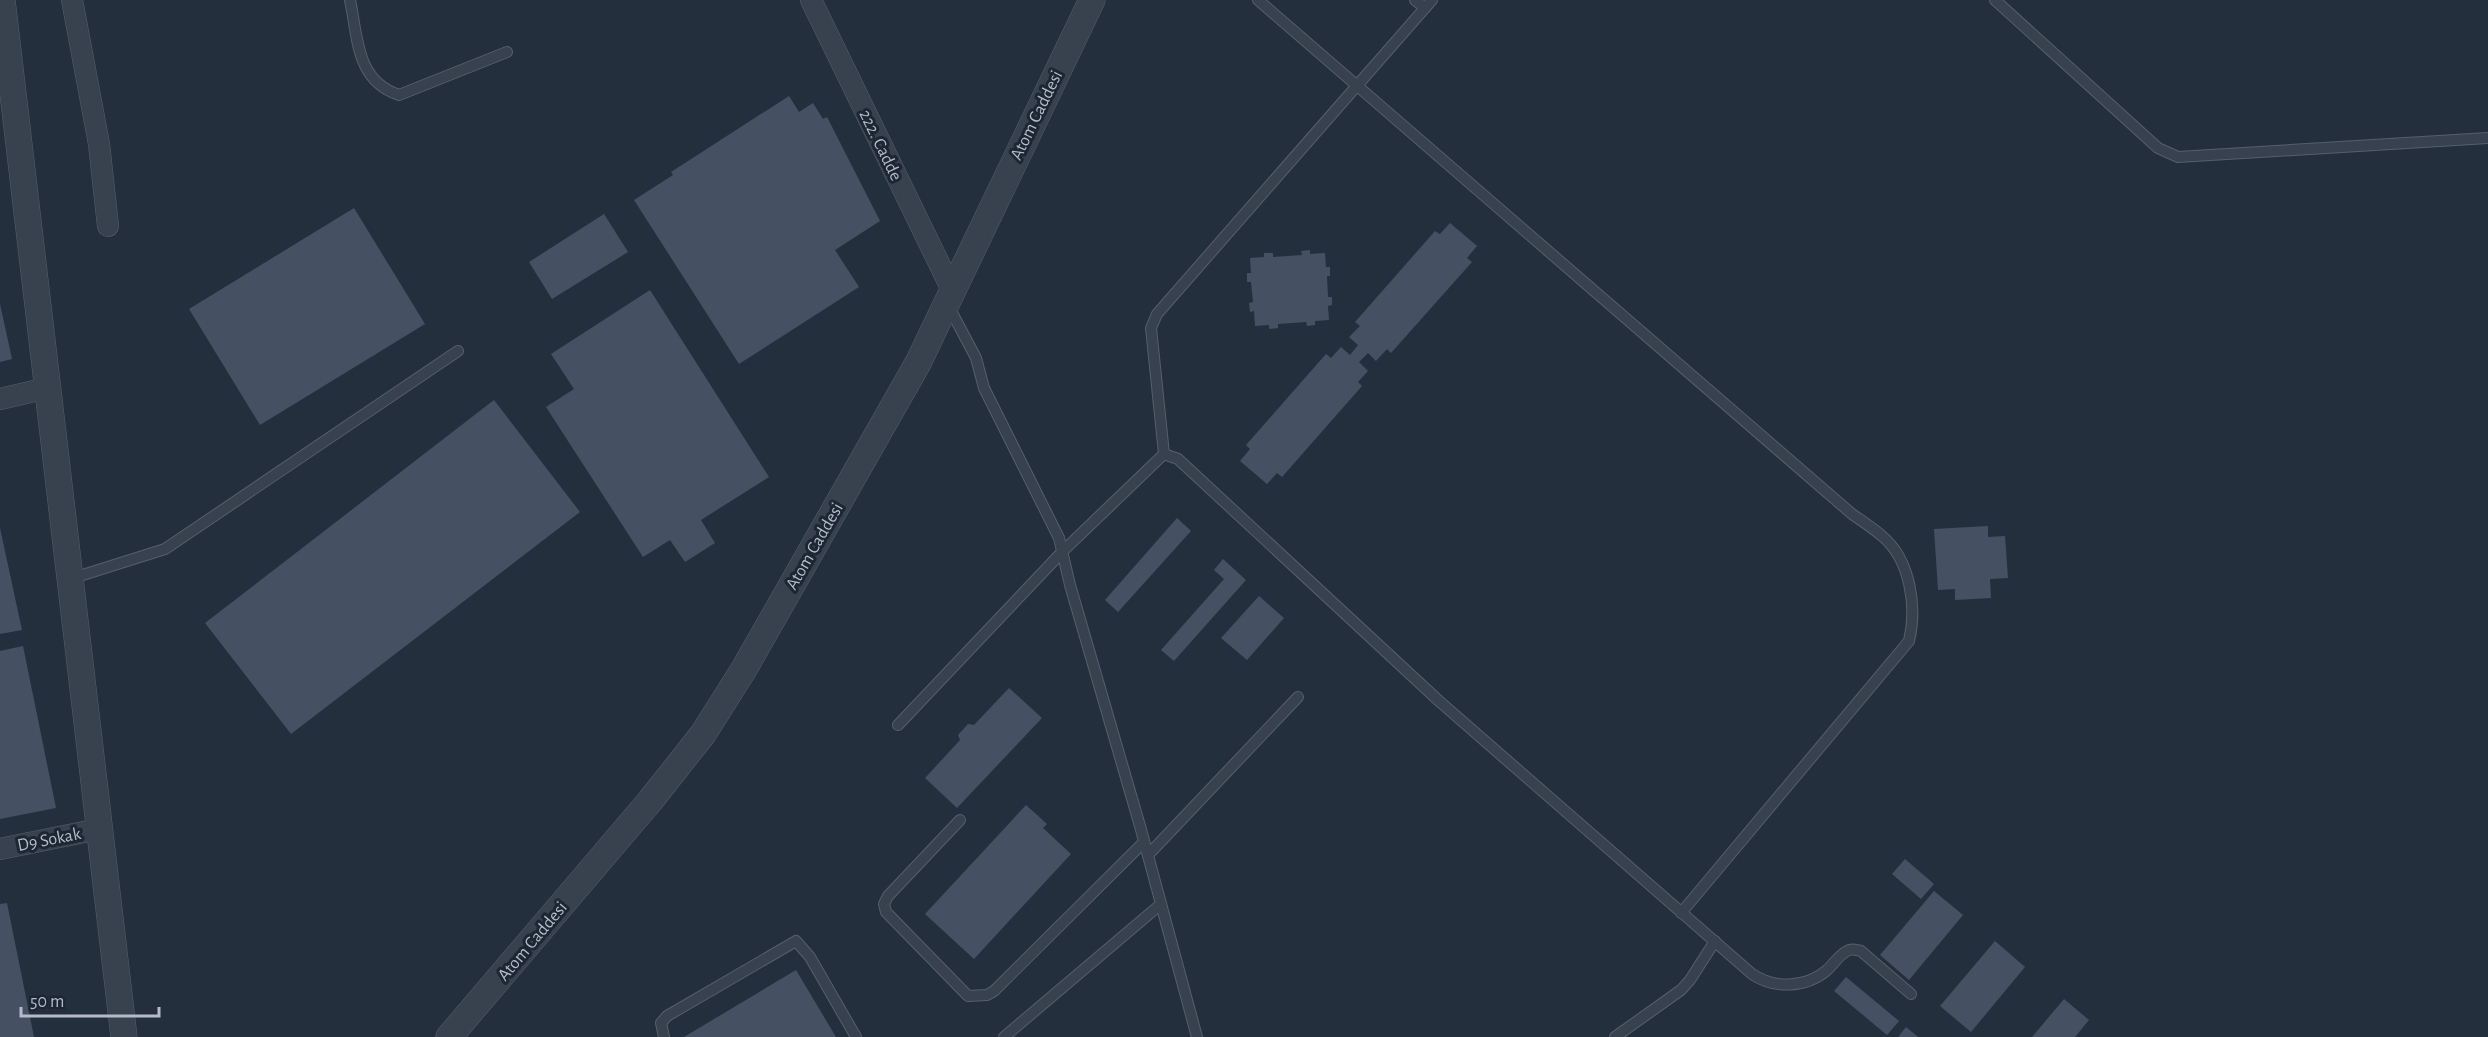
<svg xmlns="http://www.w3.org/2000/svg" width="2488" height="1037" viewBox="0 0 2488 1037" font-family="'Alegreya Sans',sans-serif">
<rect width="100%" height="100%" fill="#242f3e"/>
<g fill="#455162">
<path d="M789,96L799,112L813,103L823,119L827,117L880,221L835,250L859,287L739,364L634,200L673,175L671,172Z"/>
<path d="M354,208L425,324L260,425L189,309Z"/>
<path d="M604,214L628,252L552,299L529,262Z"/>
<path d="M1450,223L1477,246L1467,258L1472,262L1391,353L1387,349L1376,361L1368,353L1359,362L1368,371L1358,382L1362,386L1282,477L1277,473L1267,484L1240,461L1250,449L1246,445L1326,354L1331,358L1341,347L1350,355L1358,345L1349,337L1360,326L1355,322L1435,231L1440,234Z"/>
<path d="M1310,250V254L1325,253L1326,267H1330V276H1327L1328,297H1332V305L1328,306L1329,320L1315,321V325L1307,326L1306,322L1278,324V328L1269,329V325L1255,326L1254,311L1250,312L1249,303L1253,302L1251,282H1247V273H1251L1250,258L1264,257V253H1273V257L1302,255L1301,251Z"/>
<path d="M650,290L769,477L701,520L715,543L685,562L670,540L643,557L546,407L574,389L551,354Z"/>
<path d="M0,304L12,359L0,362Z"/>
<path d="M494,400L580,512L291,734L205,623Z"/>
<path d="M1177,518L1191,531L1118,612L1105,600Z"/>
<path d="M1988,526V537L2005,536L2008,578L1990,579L1991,598L1955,600V589L1938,590L1934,529Z"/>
<path d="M0,528L22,630L0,634Z"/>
<path d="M1223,559L1246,580L1174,661L1161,650L1224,579L1214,570Z"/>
<path d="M1259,596L1284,618L1247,660L1221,638Z"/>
<path d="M23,646L56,808L0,819V651Z"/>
<path d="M1009,688L1042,718L957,808L925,778L960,740L958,735L968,724L974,725Z"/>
<path d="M1026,805L1047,824L1043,828L1071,854L974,959L925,914Z"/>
<path d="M1905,859L1934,884L1921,899L1892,874Z"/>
<path d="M1934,891L1963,915L1909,980L1880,955Z"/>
<path d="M7,903L34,1037H0V904Z"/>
<path d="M1995,941L2025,967L1971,1032L1940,1006Z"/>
<path d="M796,970L836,1037H684Z"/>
<path d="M1846,977L1899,1021L1887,1035L1834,991Z"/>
<path d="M2064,999L2089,1020L2075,1037H2032Z"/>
<path d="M1906,1027L1918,1037H1898Z"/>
</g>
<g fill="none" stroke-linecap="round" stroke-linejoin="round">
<defs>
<g id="service">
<path d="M350,0C358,38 356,81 399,95L507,52"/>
<path d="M1258,0L1852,514C1862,521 1873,528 1882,536C1911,560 1917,608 1909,641L1681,913"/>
<path d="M1415,0L1425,8"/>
<path d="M1995,0L2158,148L2178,157L2488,138"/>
<path d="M948,305L976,358L984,388L1059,538L1070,585L1140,826L1197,1037"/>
<path d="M1164,454L1151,328L1157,314L1432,0"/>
<path d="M70,579L165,549L458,351"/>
<path d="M898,725L1063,551L1164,454L1178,459L1439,701L1752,974C1774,989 1805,988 1826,971C1833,965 1839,955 1847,951C1851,948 1856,950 1861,951L1911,994"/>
<path d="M960,820L888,896L884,904L886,912L968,996L987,995L994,991L1144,842"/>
<path d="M1148,855L1298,697"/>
<path d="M664,1037L661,1023L667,1016L796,941L810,957L856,1037"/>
<path d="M1004,1037L1161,904"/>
<path d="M1615,1037L1681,990L1690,980L1715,941"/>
</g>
<g id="minor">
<path d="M72,0L99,144L108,226"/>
<path d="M811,0L952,290"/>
<path d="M0,399L47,388"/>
<path d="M0,849L99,829"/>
</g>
<g id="tertiary">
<path d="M2,0L124,1037"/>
<path d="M449,1037L650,801L703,734L744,669L918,363L1092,0"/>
</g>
</defs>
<use href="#service" stroke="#565f6c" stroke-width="12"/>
<use href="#minor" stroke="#565f6c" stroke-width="22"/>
<use href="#tertiary" stroke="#565f6c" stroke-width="27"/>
<use href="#service" stroke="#38414e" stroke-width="10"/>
<use href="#minor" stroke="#38414e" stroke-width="21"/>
<use href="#tertiary" stroke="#38414e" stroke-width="26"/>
</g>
<g text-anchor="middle" stroke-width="6" stroke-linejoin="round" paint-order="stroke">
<g font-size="18" fill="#b4bcc9" stroke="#1d2633">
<text transform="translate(1036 115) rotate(-64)" y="6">Atom Caddesi</text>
<text transform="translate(881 145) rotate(64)" y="6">222. Cadde</text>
<text transform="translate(814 546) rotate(-60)" y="6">Atom Caddesi</text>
<text transform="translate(49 839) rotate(-11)" y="6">D9 Sokak</text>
<text transform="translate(532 941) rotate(-50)" y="6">Atom Caddesi</text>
</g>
</g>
<path d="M21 1007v9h138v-9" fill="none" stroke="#b4bcc9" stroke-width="3"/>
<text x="30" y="1007" font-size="18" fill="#b4bcc9" stroke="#1d2633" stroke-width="4.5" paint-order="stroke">50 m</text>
</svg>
